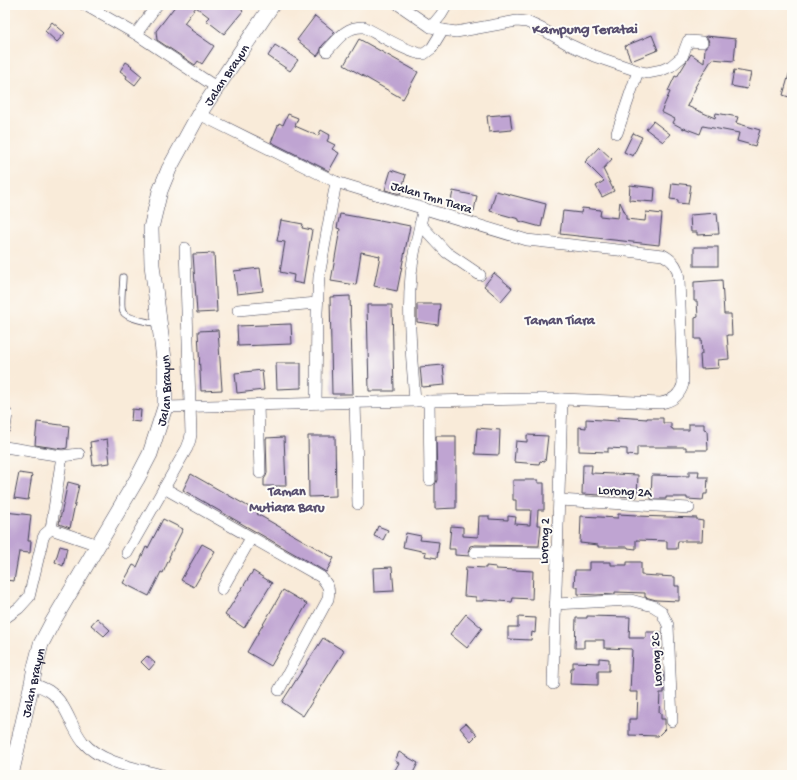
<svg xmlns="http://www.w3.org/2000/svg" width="797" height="780" viewBox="0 0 797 780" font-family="'Gochi Hand',sans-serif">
<rect width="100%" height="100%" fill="#fdfcf7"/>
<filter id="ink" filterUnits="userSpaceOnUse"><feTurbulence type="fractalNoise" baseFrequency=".025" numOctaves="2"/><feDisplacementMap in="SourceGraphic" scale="8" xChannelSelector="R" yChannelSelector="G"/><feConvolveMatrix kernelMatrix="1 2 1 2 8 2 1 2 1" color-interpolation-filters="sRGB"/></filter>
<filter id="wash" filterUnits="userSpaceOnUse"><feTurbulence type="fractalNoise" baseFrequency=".012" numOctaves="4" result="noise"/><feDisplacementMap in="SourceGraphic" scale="16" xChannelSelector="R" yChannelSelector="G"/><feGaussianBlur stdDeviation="0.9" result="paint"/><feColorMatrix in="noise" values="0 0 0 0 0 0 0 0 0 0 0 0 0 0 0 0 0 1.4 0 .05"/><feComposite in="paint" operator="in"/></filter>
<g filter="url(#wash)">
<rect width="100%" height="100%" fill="#f9ebd9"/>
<g id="blocks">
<g fill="#bfa4d2">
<path d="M176,5H236L243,11L224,34L206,20L209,17L196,7L184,23L192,29L191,30L214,46L202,64L198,61L195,65L157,40L156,31Z"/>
<path d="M315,16L335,32L322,46L320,52L317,56L297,40Z"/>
<path d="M52,22L65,33L57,42L45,31Z"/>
<path d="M652,35L658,50L631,61L625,46Z"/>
<path d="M706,36L736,39L734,61L712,59L695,87H696L687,106L715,118L716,113L738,117L736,123L760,130L755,146L737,141L739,133L703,126L700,134L684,128V129L673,123L675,119L661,112L670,92L668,91L675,76L677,77L691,54L704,63L705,48L708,46L709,43L708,39Z"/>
<path d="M359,39L418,72L403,99L344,65Z"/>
<path d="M275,45L298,60L290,71L268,56Z"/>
<path d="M126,62L132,66L131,67L142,76L135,85L126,78L127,76L120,71Z"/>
<path d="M734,70L751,73L747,89L731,86Z"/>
<path d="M790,71L792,72V98L783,95Z"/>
<path d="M288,114L298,118L295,126L318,136L321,130L330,135L327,141L335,145L332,149L339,153L329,171L271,142L279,123L283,125Z"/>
<path d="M510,114L512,130L489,132L487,116Z"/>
<path d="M653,121L670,134L663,142L646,129Z"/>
<path d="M633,133L642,137L633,156L624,152Z"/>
<path d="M599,147L612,159L603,169L614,191L602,197L596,186L604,181L585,162Z"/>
<path d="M391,170L406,175L400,194L385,190Z"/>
<path d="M672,183L691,185L688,204L678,203V200L670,199Z"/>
<path d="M630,185L655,188L654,202L629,200Z"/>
<path d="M453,191L477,196L474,211L450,206Z"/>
<path d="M496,191L546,204L541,227L519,221V219L490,211Z"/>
<path d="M620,202L626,215V219L645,221L646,212L662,214L659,245L560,234L563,211L581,213L582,208L601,210L600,216L618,218Z"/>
<path d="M717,213L719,234L697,235V232H691L690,215Z"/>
<path d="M340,214L380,221V220L410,226L397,291L374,286L380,256L361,252L356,285L331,281L340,229L337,228Z"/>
<path d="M281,220L303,224L302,228L312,230L303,284L293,282L294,275L280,272L285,242L277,241Z"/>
<rect x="694" y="247" width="24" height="19"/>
<path d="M214,253L217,312L197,313L193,254Z"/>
<path d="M260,268L263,291L237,294L234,271Z"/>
<path d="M494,273L512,288L501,301L484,286Z"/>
<path d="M722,280L724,314H731L732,335H727L729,359L718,360L719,368L701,369L700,355L702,354L701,339H695V318L698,317L697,301H694V282Z"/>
<path d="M350,296L353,394H332L330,297Z"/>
<path d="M417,304H440L438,325L417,322Z"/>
<path d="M367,305H392L394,391H369Z"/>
<path d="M291,324L292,344L238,346L237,326Z"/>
<path d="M218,330L222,390L201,391L198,331Z"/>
<path d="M276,363H301V388L277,389Z"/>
<path d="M443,365L445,385L422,387L420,367Z"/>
<path d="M262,370L264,390L237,393L235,373Z"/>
<path d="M132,409L141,410L140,422L131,421Z"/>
<path d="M618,417L647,419V418H663V423H671V428L673,429V430H689V424H704V429L707,430L708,450H686V447H637V456L627,455V449L608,448V452L579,451V427L586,428V419L618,421Z"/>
<path d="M37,422L69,426L67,448L62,449L35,445Z"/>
<path d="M477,428L500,430L499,455L475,454Z"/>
<path d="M527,435L548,436L545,462L540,461L539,464L514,462L516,441L527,442Z"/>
<path d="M308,436H335L336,496L309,497Z"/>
<path d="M436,436H456V508L435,509V485L437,480Z"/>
<path d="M284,437L286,486H264V479L266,476L267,473L266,438Z"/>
<path d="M107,439L110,463L93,465L90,442Z"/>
<path d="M583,465H592L591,473L638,475L637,497L582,494Z"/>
<path d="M689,471H699L698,477H708L707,494H704L703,500L687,499V497H666V499H651L652,475L689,476Z"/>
<path d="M19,473L32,475L28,500L14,498Z"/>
<path d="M191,474L258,512L257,514L334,558L326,572L183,490Z"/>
<path d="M513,480H538V483H544V510H538L537,525H541L539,546L475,545L470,546L468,552L470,556L455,555V549H449L451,526L463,527V536L478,537L479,516H489V519L508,520V516L516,517L515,524L530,525L531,510H516V500H513Z"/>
<path d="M68,482L79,485L70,528L59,524Z"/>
<path d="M5,512L31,515L28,541H31L30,553L19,552L14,581L5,580Z"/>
<path d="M618,514L637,515V516L697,518V520L703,521L702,541H678L677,549H667V541L636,540V549L628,548V547H598V545L580,543L581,516L618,518Z"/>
<path d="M163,519L183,529L169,557H170L163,573L161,572L149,596L123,583L133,565L137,567L146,547L148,548Z"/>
<path d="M378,526L388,530L383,540L374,536Z"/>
<path d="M406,533L421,536L420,540L439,542L437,558L425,556L426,552L403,547Z"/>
<path d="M202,544L215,551L194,587L181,580Z"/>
<path d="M60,546L67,548L63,566L55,562Z"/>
<path d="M589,562H611V565H627V562H641V575L675,577V586H679V601L656,600L645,597V593L615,592V594L596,595L578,594V587H574L575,570H589Z"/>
<path d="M486,566L496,567V569L533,571L532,599L513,598L512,602L484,600V601H476V597L464,596L466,567L486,568Z"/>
<path d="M392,567L394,591L374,592L373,568Z"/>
<path d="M253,571L272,583L244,628L225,615Z"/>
<path d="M283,590L307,604L271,666L247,652Z"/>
<path d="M466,614L482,628L467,648L450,634Z"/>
<path d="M587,616L630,617L629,638H646V632H661V672H663L664,693H660L659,713H661V719H665V729L658,736L629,735V719H637L638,692H630L632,649L604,648V640H584V648H575L576,618H587Z"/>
<path d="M518,617L536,618L535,633L532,632L531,640L508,639V627H518Z"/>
<path d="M97,618L110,630L104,636L91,625Z"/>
<path d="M323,638L344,651L303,716L282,702Z"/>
<path d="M147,656L155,663L149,670L141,662Z"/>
<path d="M599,658L609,659V671H598V685L570,684L571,668H573V662L599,663Z"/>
<path d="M466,723L477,735L471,741L460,728Z"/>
<path d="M399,752L418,763L412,775H392L399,763L395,761Z"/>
</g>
</g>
</g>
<g filter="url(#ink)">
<use href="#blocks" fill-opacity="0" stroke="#424053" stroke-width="1"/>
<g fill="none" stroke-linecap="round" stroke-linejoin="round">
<defs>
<path id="lane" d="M123,277C123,284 120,307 123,312C127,319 150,322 158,324"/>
<g id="street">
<path d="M85,5L136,34L216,87"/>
<path d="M399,5L431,27L443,30L456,32L517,21L527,22L542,29L568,44L594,56L638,71L647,73L662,70L671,66L677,61L682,57L688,41H689L702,42"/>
<path d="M431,27L441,15L447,5"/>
<path d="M136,34L157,5"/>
<path d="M327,51C338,39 346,26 364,27C376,33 412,55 424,54L432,48L443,30"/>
<path d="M199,114L336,182L527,240L663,255C674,261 678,267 679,280L683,384C680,395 673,401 661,403L562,399L553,684"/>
<path d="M617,133L638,71"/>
<path d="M420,224L446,252L480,275"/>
<path d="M238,310L317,303"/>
<path d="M415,401C412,359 407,316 411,275C413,252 419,230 424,208"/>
<path d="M429,401L430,480"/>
<path d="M355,402L358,504"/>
<path d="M316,403L317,312L319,276L336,182"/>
<path d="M258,404L260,473"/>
<path d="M165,407L415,401H429L528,399H562"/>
<path d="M5,428L7,414"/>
<path d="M5,447L62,456L79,454"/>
<path d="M164,488L321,577C328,585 330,588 328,599L279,690"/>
<path d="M559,500L689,508"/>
<path d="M51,529L62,456"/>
<path d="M475,552L557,553"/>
<path d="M127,553L187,448L190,440L191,434L185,248"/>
<path d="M222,589L251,538"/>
<path d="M555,604L631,600L653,606L661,611L668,625L672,721"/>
<path d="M5,618L19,608L29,597L43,538L45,534L51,529L98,545"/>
<path d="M32,683C38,686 44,688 49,691C67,703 70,726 83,742C101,763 136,768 162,775"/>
</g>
<g id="secondary">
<path id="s1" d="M11,775L32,683L35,667L41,644L52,623L137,479L150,454L157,432L165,407V367L152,265L151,228L160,191L169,169L199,114L272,5"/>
</g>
</defs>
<use href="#lane" stroke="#424053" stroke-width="7"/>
<use href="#street" stroke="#424053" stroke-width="12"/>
<use href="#secondary" stroke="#424053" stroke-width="16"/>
<use href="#lane" stroke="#fff" stroke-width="5.5"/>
<use href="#street" stroke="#fff" stroke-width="11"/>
<use href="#secondary" stroke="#fff" stroke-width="15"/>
</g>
</g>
<g text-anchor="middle" stroke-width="4" stroke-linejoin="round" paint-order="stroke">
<g font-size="13" fill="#22223b" stroke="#fdfcf7">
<text dy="5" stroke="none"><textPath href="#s1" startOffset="755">Jalan Brayun</textPath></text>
<text transform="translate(432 196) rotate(17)" y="5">Jalan Tmn TIara</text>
<text dy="5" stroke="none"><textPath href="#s1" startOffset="419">Jalan Brayun</textPath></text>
<text transform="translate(625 490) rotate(3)" y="5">Lorong 2A</text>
<text transform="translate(543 541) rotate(-88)" y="5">Lorong 2</text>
<text transform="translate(655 660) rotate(-93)" y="5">Lorong 2C</text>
<text dy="5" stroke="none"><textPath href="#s1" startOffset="95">Jalan Brayun</textPath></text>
</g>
<g font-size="14" font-weight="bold" fill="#595070" stroke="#fdfcf7">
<text x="560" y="324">Taman Tiara</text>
<text x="287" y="495">Taman<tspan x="287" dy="16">Mutiara Baru</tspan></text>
</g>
<g font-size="15" font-weight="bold" fill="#595070" stroke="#fdfcf7">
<text x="585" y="33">Kampung Teratai</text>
</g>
</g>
<rect width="797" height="780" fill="none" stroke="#fdfcf7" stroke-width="20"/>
</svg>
